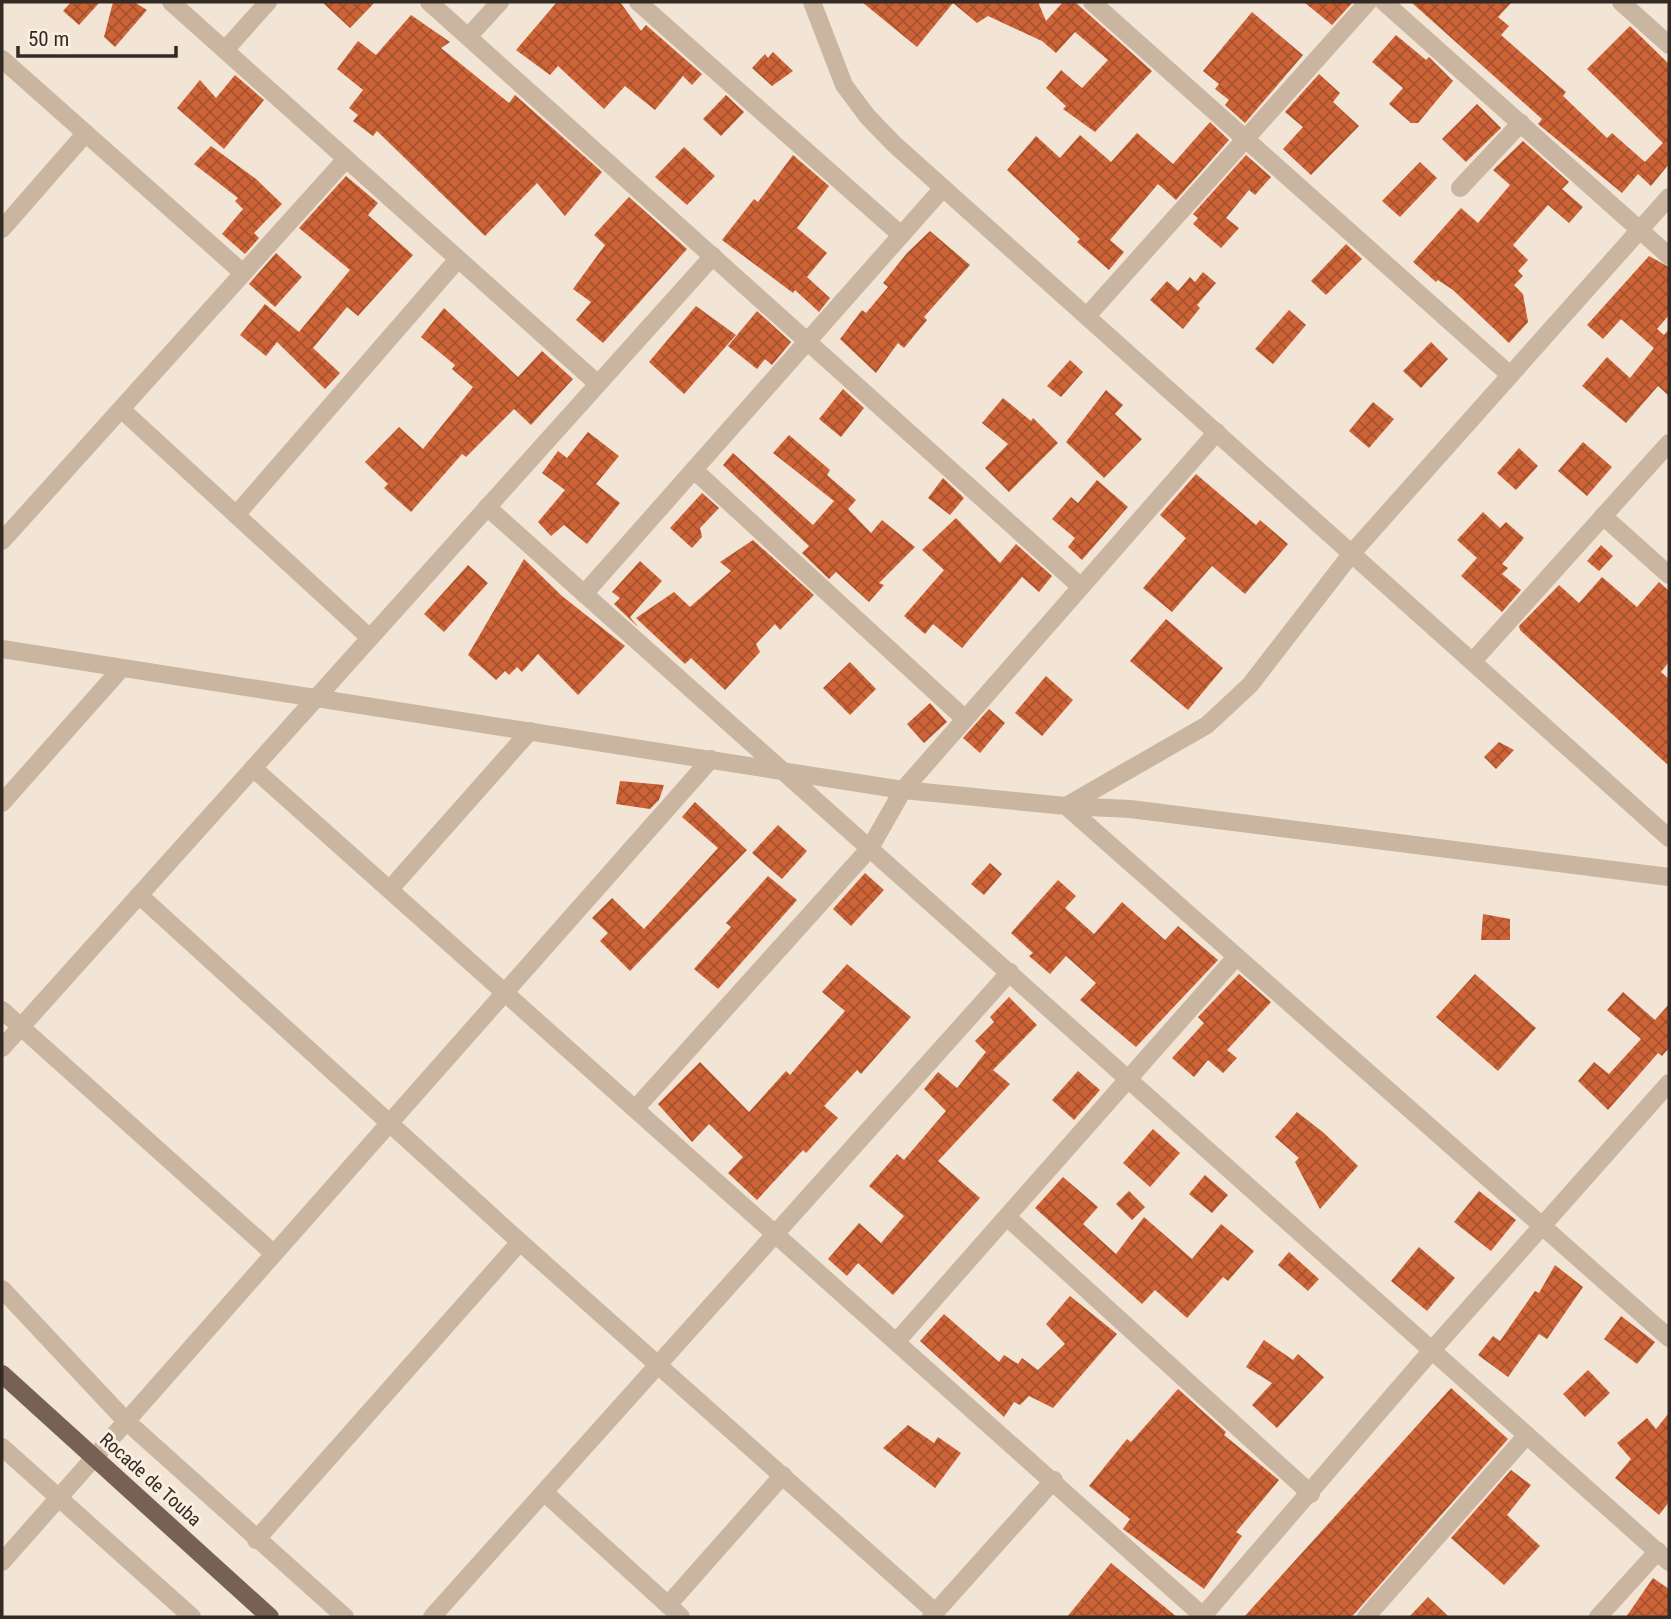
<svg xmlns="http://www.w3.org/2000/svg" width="1671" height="1619" viewBox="0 0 1671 1619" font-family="'Roboto Condensed',sans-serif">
<defs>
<pattern id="building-cross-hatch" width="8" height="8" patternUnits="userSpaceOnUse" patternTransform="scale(1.75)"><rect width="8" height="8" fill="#cd6337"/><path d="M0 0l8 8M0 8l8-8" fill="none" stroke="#a7522e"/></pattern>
</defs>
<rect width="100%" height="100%" fill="#f2e5d5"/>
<g fill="url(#building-cross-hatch)">
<path d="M71,2H100L79,25L63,11Z"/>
<path d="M113,2H134L147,10L115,47L104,37Z"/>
<path d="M322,2H375L350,28Z"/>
<path d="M557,2H620L641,31L646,25L702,74L692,85L683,76L655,110L625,86L604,109L558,66L550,75L516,50Z"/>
<path d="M862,2H1038L1046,21L1063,2H1075L1152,71L1095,132L1063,109L1066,106L1046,88L1061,70L1082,88L1108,60L1075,32L1056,53L1042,41L988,16L977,23L953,3L917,47Z"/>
<path d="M1304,2H1353L1332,25Z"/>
<path d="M1411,2H1512L1498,17L1509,26L1501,35L1566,92L1563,96L1607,138L1612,133L1645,162L1663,143L1587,69L1630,26L1669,64V164L1651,186L1638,174L1622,193L1538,124L1542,119Z"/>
<path d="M1252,12L1303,55L1245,123L1225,105L1229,100L1215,89L1219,84L1203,71Z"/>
<path d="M411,15L450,42L441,48L509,103L515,95L602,172L565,216L537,183L485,236L377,131L373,136L353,121L358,115L349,108L363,90L337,69L358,41L376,55Z"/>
<path d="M1396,35L1426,60L1429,57L1453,81L1418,123H1411L1389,104L1403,88L1372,62Z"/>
<path d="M773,52L793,71L772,86L752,68L765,54L768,58Z"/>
<path d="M1319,74L1340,93L1333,102L1359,126L1311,175L1283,149L1303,127L1285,112Z"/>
<path d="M235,75L264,100L224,149L177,108L200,80L216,98Z"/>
<path d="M726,95L744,112L721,136L703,119Z"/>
<path d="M1477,104L1501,128L1466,162L1442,139Z"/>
<path d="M1210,122L1229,140L1176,200L1158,184L1110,240L1124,252L1109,270L1077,242L1080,239L1007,170L1036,136L1060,158L1080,135L1111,162L1137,133L1173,164Z"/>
<path d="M1523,141L1569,182L1562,189L1583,207L1569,223L1548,205L1513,245L1528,260L1518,271L1523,276L1514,285L1523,294L1528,322L1509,343L1453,290L1438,280L1436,282L1413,262L1461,208L1478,223L1510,185L1493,170Z"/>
<path d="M211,146L256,179L282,204L254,233L259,238L245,254L222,234L243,209L235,201L238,198L194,164Z"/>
<path d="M684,147L715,176L687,205L655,177Z"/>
<path d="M793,155L829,186L797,228L827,253L807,277L830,298L819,312L795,290L793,293L722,240L754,199L758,202Z"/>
<path d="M1246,155L1271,177L1255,195L1249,190L1226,218L1239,228L1221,248L1193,224L1198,218L1193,214Z"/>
<path d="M1420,162L1437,178L1400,217L1382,201Z"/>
<path d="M346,176L378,203L368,215L413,255L358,316L347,307L313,348L340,373L325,389L277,342L266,356L240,335L265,304L299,332L350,270L299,228Z"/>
<path d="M629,197L687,249L603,343L576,320L591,302L573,289L605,245L594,235Z"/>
<path d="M930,231L970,265L924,317L927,320L904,348L898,343L876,373L840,339L862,310L866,313L888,287L883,283L907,253Z"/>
<path d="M1346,244L1362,259L1326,295L1311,281Z"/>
<path d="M276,253L302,277L275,307L249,284Z"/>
<path d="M1649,256L1669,267V315L1657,329L1664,335L1669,329V396L1658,386L1626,423L1582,386L1607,357L1630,378L1654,348L1621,319L1603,339L1587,325Z"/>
<path d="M1203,272L1216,283L1197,305L1200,308L1183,329L1150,300L1167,281L1178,291L1190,277L1195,282Z"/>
<path d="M696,306L736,335L684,394L649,362Z"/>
<path d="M444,308L518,377L542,351L573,379L531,425L514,409L466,457L462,454L411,512L384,488L388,484L365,462L399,427L423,449L473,387L452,369L455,365L421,337Z"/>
<path d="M1289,310L1306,325L1273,364L1255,349Z"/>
<path d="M757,311L791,342L772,365L765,359L757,369L728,346Z"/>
<path d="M1431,342L1448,359L1421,388L1403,371Z"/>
<path d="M1070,360L1083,372L1061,397L1047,386Z"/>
<path d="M843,389L864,408L841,437L819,419Z"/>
<path d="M1106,390L1123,405L1115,414L1142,439L1104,478L1066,442Z"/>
<path d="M1003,398L1031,421L1033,418L1058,443L1009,492L985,468L1008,444L982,423Z"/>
<path d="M1373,402L1394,419L1369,448L1349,431Z"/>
<path d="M588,432L619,456L596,484L620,503L587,544L564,525L551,536L538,522L565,490L542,473L558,451L567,458Z"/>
<path d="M789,435L830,470L827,475L856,500L848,509L871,533L882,520L915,547L879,583L884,585L869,602L836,572L829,579L802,553L809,546L723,465L733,453L813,525L834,501L773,453Z"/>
<path d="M1583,442L1612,467L1587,496L1558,471Z"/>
<path d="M1519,448L1538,466L1516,490L1497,473Z"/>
<path d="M1196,474L1256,525L1260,520L1288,544L1245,594L1212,566L1172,612L1143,588L1186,538L1160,515Z"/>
<path d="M943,478L964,498L950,515L928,498Z"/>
<path d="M1097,480L1128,507L1082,560L1068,547L1075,538L1052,519L1071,497L1078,503Z"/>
<path d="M702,493L719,508L700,528L702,537L692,548L670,528Z"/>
<path d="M1483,512L1500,528L1506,522L1524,538L1502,564L1508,568L1502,574L1521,590L1502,612L1461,576L1477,558L1457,540Z"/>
<path d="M956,518L1000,563L1016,544L1052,576L1039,592L1022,577L962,648L933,624L925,634L904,616L944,570L922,550Z"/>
<path d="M753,540L814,595L780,630L775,624L756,644L760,652L725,690L691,658L685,664L636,618L674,592L690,607L731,571L720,562Z"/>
<path d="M1601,545L1613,556L1599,571L1587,561Z"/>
<path d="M524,559L562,596L625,646L578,695L538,654L522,672L517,667L509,675L505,671L496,680L468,655Z"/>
<path d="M640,561L662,581L630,617L638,627L618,608L614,604L620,598L612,592Z"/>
<path d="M468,565L488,583L444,632L424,614Z"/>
<path d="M1602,577L1637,607L1659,582L1669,591V662L1661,672L1669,679V766L1520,630L1519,626L1559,585L1579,603Z"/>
<path d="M1166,619L1223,668L1188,710L1130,661Z"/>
<path d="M850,662L876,689L850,715L823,688Z"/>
<path d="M1046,676L1073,700L1042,736L1015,713Z"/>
<path d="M930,703L947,722L924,743L907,724Z"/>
<path d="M989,709L1005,723L980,753L963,738Z"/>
<path d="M1499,742L1514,750L1496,769L1484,757Z"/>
<path d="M620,781L664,785L659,800L650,809L616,804Z"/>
<path d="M695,802L747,850L630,971L600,941L608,933L592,918L612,898L644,929L688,881L718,848L682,817Z"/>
<path d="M778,825L807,851L782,879L752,853Z"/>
<path d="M990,863L1002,874L984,895L971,884Z"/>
<path d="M865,873L884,890L851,926L833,909Z"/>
<path d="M768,876L797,900L718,989L694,969L731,927L726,923Z"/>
<path d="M1058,880L1076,896L1065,908L1094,934L1122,902L1165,940L1178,926L1218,960L1136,1047L1080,1000L1096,983L1066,956L1050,974L1029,956L1033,953L1011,933Z"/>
<path d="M1483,914L1510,919V940H1481Z"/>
<path d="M847,964L911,1017L861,1074L857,1070L824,1106L838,1118L806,1153L803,1150L757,1200L728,1173L743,1157L709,1124L692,1142L658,1104L700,1062L749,1112L786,1071L790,1075L845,1011L822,992Z"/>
<path d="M1239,974L1271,1002L1227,1050L1237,1058L1223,1073L1208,1060L1194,1077L1172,1058L1204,1023L1198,1017Z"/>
<path d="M1475,974L1536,1028L1498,1071L1436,1017Z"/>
<path d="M1623,992L1655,1020L1669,1004V1048L1662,1056L1658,1053L1608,1110L1578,1081L1594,1062L1609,1074L1641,1039L1607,1010Z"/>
<path d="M1009,997L1037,1025L993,1070L1010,1084L938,1161L980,1198L893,1295L858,1263L847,1276L828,1259L859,1223L881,1243L904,1216L869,1186L897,1154L904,1160L946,1111L924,1089L938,1072L957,1088L986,1052L975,1041L994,1022L990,1017Z"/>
<path d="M1078,1071L1100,1090L1074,1120L1052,1100Z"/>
<path d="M1297,1112L1324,1133L1358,1166L1320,1209L1295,1162L1299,1158L1275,1137Z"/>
<path d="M1153,1129L1180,1153L1150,1187L1123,1163Z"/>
<path d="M1205,1175L1228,1195L1212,1213L1189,1194Z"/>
<path d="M1063,1177L1098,1207L1083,1224L1116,1254L1144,1217L1192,1259L1221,1224L1254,1251L1228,1281L1223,1277L1187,1318L1155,1290L1142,1304L1035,1208Z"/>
<path d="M1129,1191L1145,1207L1132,1220L1116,1204Z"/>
<path d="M1479,1191L1516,1220L1491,1251L1454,1222Z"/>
<path d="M1419,1247L1455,1278L1427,1311L1391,1281Z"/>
<path d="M1289,1252L1319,1279L1308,1291L1278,1265Z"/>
<path d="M1555,1265L1583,1287L1547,1339L1539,1334L1508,1377L1478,1355L1493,1336L1500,1341L1535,1291L1539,1293Z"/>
<path d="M1070,1296L1117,1334L1053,1408L1029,1396L1020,1405L1014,1402L1004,1417L920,1341L944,1314L999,1362L1004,1355L1018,1364L1022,1358L1038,1370L1065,1344L1046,1324Z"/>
<path d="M1621,1316L1655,1342L1637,1364L1604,1339Z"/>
<path d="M1264,1340L1293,1360L1298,1354L1324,1377L1277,1428L1252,1405L1272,1383L1246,1367Z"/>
<path d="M1588,1370L1610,1393L1585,1417L1563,1394Z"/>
<path d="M1451,1388L1508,1439L1356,1612L1351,1617H1244Z"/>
<path d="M1178,1389L1226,1432L1224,1435L1279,1480L1236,1532L1242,1536L1204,1589L1123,1529L1130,1519L1089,1486L1127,1439L1131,1442Z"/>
<path d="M1669,1413V1502L1659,1515L1615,1478L1631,1459L1617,1443L1647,1418L1656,1429Z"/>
<path d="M908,1425L934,1443L938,1437L961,1453L935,1488L883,1448Z"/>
<path d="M1511,1470L1531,1485L1507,1515L1540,1546L1504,1585L1451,1538Z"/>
<path d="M1111,1563L1177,1617H1067Z"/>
<path d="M1653,1578L1669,1589V1617H1626Z"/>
<path d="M1428,1597L1449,1617H1409Z"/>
</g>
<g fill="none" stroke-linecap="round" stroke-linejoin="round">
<g stroke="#cab5a1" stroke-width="18">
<path d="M171,2L598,384"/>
<path d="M429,2L1081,587"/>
<path d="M638,2L901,235"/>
<path d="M1092,2L1510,375"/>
<path d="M1384,2L1669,256"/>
<path d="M1621,2L1669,45"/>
<path d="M468,37L500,2"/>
<path d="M225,50L268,2"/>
<path d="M2,59L243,273"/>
<path d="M1460,188L1521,123"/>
<path d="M1669,197L1352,553L1250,685L1207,725L1066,806L1669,1338"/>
<path d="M2,229L85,134"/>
<path d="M1087,316L1368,2"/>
<path d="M121,409L370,638"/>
<path d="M694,470L965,719"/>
<path d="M487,507L1669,1562"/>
<path d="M236,515L458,259"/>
<path d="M1603,516L1669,575"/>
<path d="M2,541L346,159"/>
<path d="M584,594L943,188"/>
<path d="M2,649L903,790L1066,806L1130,809L1669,877"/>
<path d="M1473,661L1669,443"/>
<path d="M253,768L1204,1617"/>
<path d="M2,803L120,670"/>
<path d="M390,889L530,731"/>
<path d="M139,895L520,1242L935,1612"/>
<path d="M2,1010L273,1253"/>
<path d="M2,1048L713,256"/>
<path d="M635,1109L870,848L903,790L1217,432"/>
<path d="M1007,1217L1311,1494"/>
<path d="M2,1289L125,1420L345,1617"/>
<path d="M897,1341L1236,957"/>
<path d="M2,1447L192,1617"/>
<path d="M545,1493L681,1617"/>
<path d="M256,1540L520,1242"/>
<path d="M2,1562L711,759"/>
<path d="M668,1605L783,1475"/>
<path d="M432,1617L1010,972"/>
<path d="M931,1617L1054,1480"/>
<path d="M1202,1617L1433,1349L1669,1083"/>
<path d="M1366,1617L1527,1435"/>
<path d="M1598,1617L1658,1551"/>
</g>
<path stroke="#cab5a1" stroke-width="18" d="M812,2L844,85L867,116L894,144L1669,838"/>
<path stroke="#766154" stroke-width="18" d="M2,1374L270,1617"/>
</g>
<g text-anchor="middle" stroke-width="6" stroke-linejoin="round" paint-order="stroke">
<g font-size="19" fill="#332a24" stroke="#faefe1">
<text transform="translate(151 1479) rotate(42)" y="7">Rocade de Touba</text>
</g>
</g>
<rect width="1671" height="1619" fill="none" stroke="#332a24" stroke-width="7"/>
<path d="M18 46v10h158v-10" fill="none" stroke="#332a24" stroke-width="3.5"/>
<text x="28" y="46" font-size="21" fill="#332a24" stroke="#faefe1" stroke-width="5" paint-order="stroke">50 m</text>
</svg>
